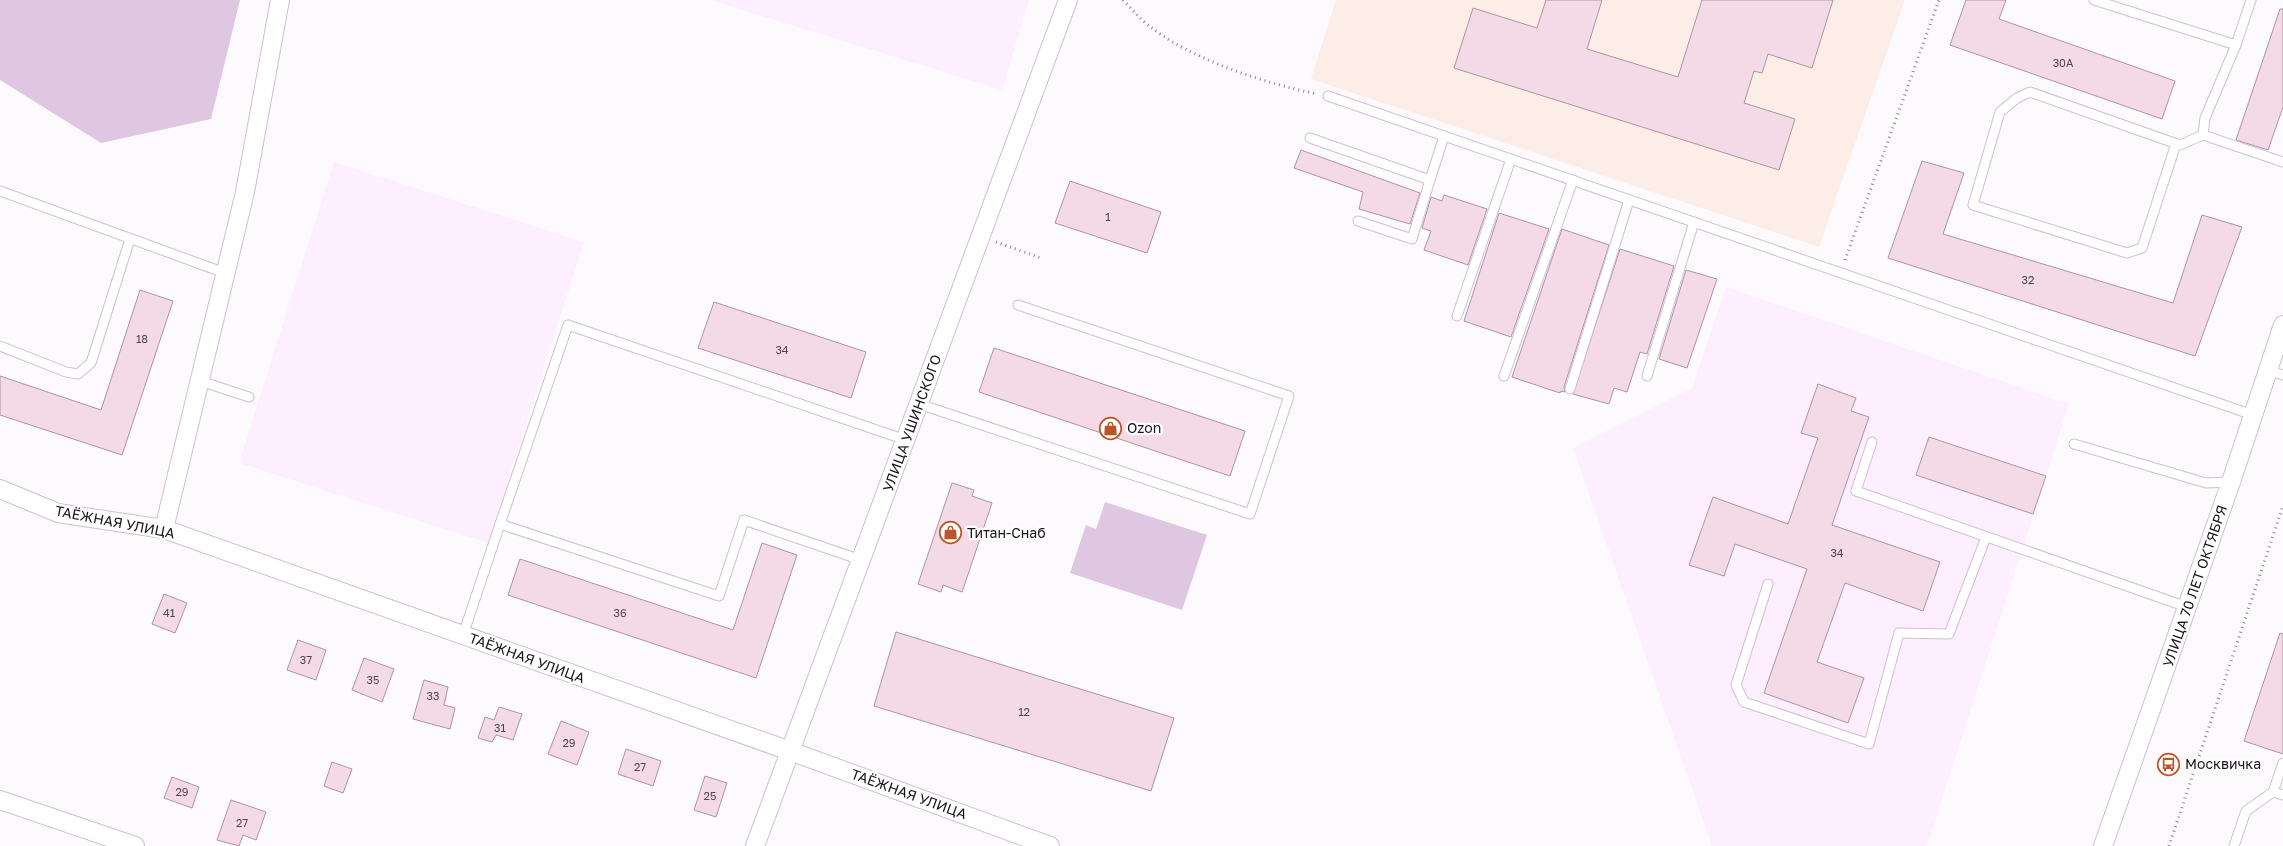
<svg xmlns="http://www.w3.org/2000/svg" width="2283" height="846" viewBox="0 0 2283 846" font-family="'Golos Text',sans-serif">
<rect width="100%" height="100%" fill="#fdfafe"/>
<g fill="#fdefff">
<path d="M710,0H1029L1002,90Z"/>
<path d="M334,162L584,242L488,543L239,463Z"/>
<path d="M1726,287L2069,404L1927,846H1712L1573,448L1692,388Z"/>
</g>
<path fill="#fceee7" d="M1336,0H1905L1819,247L1311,79Z"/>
<g fill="#dfc6e1">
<path d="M0,0H240L211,119L101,143L0,80Z"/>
<path d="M1105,502L1207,535L1182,610L1070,573L1086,525L1096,529Z"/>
</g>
<g fill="#f3dae6" stroke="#ac95a0">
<path d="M1546,0H1602L1587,49L1678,77L1702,0H1833L1812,68L1768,54L1762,73L1754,71L1744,103L1795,119L1779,170L1454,68L1473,8L1537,28Z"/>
<path d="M1966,0H2006L1999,19L2175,81L2162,119L1950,45Z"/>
<path d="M2280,9H2283V107L2268,150L2236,140Z"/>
<path d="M1301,150L1420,193L1410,224L1359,209L1363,192L1294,168Z"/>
<path d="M1922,161L1964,173L1943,234L2173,303L2202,215L2242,227L2195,356L1888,258Z"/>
<path d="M1070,181L1161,212L1147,253L1055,223Z"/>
<path d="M1444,195L1487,209L1468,265L1424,250L1431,231L1422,228L1431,197L1442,201Z"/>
<path d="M1499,213L1549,229L1511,337L1464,321Z"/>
<path d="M1562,229L1609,245L1564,387L1565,392L1561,391L1560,393L1512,377Z"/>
<path d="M1620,249L1674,266L1647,354L1640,352L1627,392L1614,388L1609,404L1573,394Z"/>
<path d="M1686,270L1717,279L1687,368L1659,359Z"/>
<path d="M140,290L173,301L122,455L0,415V376L101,410Z"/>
<path d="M714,302L866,352L851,398L698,348Z"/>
<path d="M994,348L1245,431L1230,476L979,392Z"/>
<path d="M1818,384L1856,398L1851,411L1869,417L1832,525L1940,562L1923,611L1845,583L1817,662L1864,678L1848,723L1764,693L1807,569L1735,544L1724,576L1689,565L1713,497L1788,524L1818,438L1801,433Z"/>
<path d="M1929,437L2046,476L2033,514L1916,475Z"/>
<path d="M952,483L974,490L972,496L992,503L962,592L943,585L941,592L918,584Z"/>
<path d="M762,543L797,555L756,678L508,595L520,559L733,630Z"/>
<path d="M164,594L187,603L175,633L152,624Z"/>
<path d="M896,632L1174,718L1151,791L874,706Z"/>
<path d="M2280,633L2283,634V754L2244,741Z"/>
<path d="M298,640L326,650L316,680L287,670Z"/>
<path d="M364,658L394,669L382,702L352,690Z"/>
<path d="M424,680L448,687L444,705L455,708L450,729L413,719Z"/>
<path d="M499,707L522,714L513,740L496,735L492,742L478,738L485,717L494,720Z"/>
<path d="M561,721L589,732L577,765L548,754Z"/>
<path d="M626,749L661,761L653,786L618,774Z"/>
<path d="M332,762L352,769L343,793L324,786Z"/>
<path d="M705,776L727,783L716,817L694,810Z"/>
<path d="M172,777L199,787L192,808L164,798Z"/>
<path d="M231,800L266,812L256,840L243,835L239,846L217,840Z"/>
</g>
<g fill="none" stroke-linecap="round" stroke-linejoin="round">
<defs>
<g id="service">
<path d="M2094,0L2236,45"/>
<path d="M2251,0L2236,45L2205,118L2203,135L2283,162"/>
<path d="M1328,96L2253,415"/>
<path d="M1310,138L1430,180L1444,136"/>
<path d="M2176,144L2142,248L2127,253L1973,205L2000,112L2017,98L2030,92L2180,145L2203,135"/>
<path d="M0,191L225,273"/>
<path d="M1358,221L1412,239L1430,180"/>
<path d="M1457,316L1511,159"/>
<path d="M0,346L66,372L78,374L91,363L130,239"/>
<path d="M2268,370L2283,375"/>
<path d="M1504,376L1573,180"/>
<path d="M1647,376L1694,222"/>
<path d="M200,381L249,397"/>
<path d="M1570,389L1629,200"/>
<path d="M919,404L1250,514L1289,396L1018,305"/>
<path d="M1872,442L1856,491L2187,607"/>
<path d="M2074,444L2206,483L2231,482"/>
<path d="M500,524L568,325L906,440"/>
<path d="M1768,584L1736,685L1744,702L1869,744L1899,633L1949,634L1986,537"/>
<path d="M463,635L500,524L719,596L744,520L861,560"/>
<path d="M2283,763L2273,792L2283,795"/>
<path d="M2234,846L2246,811L2273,792"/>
</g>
<g id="minor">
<path d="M0,489L58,513L164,529L790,751L1050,846"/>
<path d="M164,529L245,192L280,0"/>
<path d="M0,800L135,846"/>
<path d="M755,846L1068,0"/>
<path d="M2103,846L2231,482L2283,325"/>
</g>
</defs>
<use href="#service" stroke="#d0bfd2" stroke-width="11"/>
<use href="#minor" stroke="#d0bfd2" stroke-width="20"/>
<g stroke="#8d888d" stroke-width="3" stroke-dasharray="1 4" stroke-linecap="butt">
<path d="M1123,0C1131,8 1138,17 1147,24C1189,59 1264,83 1317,94"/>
<path d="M996,242L1041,258"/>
<path d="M1845,260L1939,0"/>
<path d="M2169,846L2283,506"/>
</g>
<use href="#service" stroke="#fff" stroke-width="9"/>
<use href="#minor" stroke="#fff" stroke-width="18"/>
</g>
<defs>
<symbol id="shop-ring" viewBox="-11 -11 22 22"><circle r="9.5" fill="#fff" stroke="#bb5528" stroke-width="1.5"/><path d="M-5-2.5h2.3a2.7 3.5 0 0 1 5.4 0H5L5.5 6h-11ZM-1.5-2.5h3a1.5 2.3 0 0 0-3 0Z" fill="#bb5528"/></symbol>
<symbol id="bus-ring" viewBox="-11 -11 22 22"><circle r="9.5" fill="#fff" stroke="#bb5528" stroke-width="1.5"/><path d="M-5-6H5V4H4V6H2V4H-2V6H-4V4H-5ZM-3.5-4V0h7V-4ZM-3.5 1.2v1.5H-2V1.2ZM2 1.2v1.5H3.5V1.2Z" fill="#bb5528"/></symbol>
</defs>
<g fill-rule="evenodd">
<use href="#shop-ring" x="1098" y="416" width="25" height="25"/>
<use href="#shop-ring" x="938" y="520" width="25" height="25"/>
<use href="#bus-ring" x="2156" y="752" width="25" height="25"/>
</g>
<g text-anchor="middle" stroke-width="4.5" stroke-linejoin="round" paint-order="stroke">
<g font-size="11" fill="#50464d">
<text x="2063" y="67">30А</text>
<text x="1108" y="221">1</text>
<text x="2028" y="284">32</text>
<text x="142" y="343">18</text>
<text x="782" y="354">34</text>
<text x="1837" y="557">34</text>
<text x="169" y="617">41</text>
<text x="620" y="617">36</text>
<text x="306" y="664">37</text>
<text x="373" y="684">35</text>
<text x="433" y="700">33</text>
<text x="1024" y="716">12</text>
<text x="500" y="732">31</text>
<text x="569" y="747">29</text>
<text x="640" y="771">27</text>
<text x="182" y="796">29</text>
<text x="710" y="800">25</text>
<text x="242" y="827">27</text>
</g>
<g font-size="14" fill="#1a141a" stroke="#fff">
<text transform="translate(912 423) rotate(-70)" y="5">УЛИЦА УШИНСКОГО</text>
<text transform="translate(115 522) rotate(11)" y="5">ТАЁЖНАЯ УЛИЦА</text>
<text transform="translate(2195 586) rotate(-71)" y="5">УЛИЦА 70 ЛЕТ ОКТЯБРЯ</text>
<text transform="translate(527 658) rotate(20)" y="5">ТАЁЖНАЯ УЛИЦА</text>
<text transform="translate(909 794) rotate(20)" y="5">ТАЁЖНАЯ УЛИЦА</text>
</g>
<g font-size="14" fill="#1a141a" stroke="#fff" text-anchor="start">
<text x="1127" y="433">Ozon</text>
<text x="967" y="538">Титан-Снаб</text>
<text x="2185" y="769">Москвичка</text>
</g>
</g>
</svg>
